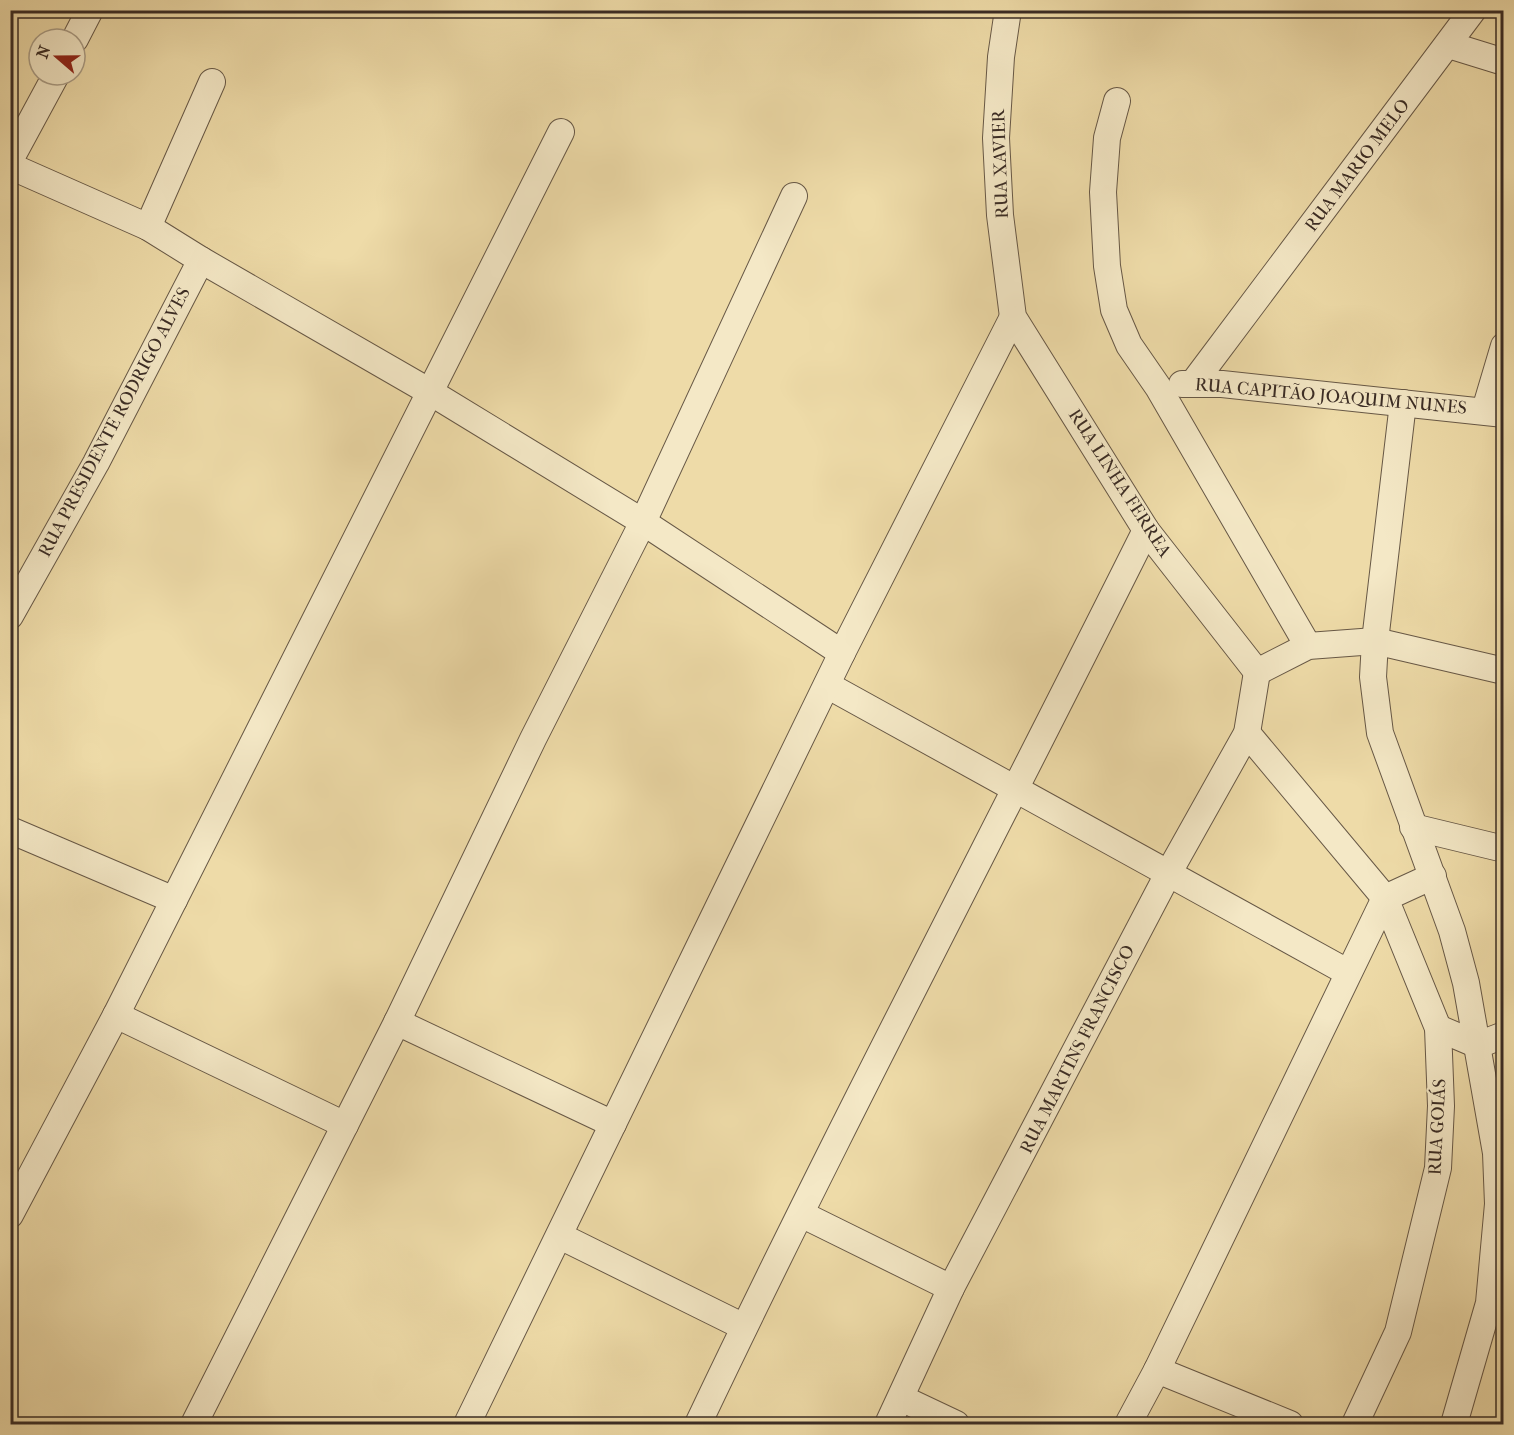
<svg xmlns="http://www.w3.org/2000/svg" width="1514" height="1435" viewBox="0 0 1514 1435" font-family="'IM FELL French Canon',serif">
<rect width="100%" height="100%" fill="#eedba8"/>
<filter id="stains"><feTurbulence type="fractalNoise" baseFrequency=".00333" numOctaves="4"/><feColorMatrix values="0 0 0 0 .2 0 0 0 0 .09 0 0 0 0 .02 0 0 0 .5 -.17"/></filter>
<radialGradient id="worn" r=".72"><stop offset=".6" stop-color="#630" stop-opacity="0"/><stop offset="1" stop-color="#630" stop-opacity=".3"/></radialGradient>
<g fill="none" stroke-linecap="round" stroke-linejoin="round">
<defs>
<g id="street">
<path d="M1008,10L1001,57L996,138L1000,215L1013,317L1146,530L1257,672"/>
<path d="M75,39L90,10"/>
<path d="M1449,45L1504,62"/>
<path d="M1117,101L1107,138L1103,192L1107,266L1114,310L1129,345L1158,387L1308,646"/>
<path d="M10,160L56,75"/>
<path d="M10,166L148,227L201,260L430,392L643,522L842,653"/>
<path d="M148,227L212,82"/>
<path d="M1194,382L1473,10"/>
<path d="M1182,384H1222L1504,414"/>
<path d="M1403,403L1375,641L1373,677L1380,733L1452,931L1466,983L1496,1153L1498,1204L1489,1303L1454,1424"/>
<path d="M1485,410L1504,346"/>
<path d="M10,616L96,463L201,260"/>
<path d="M1257,672L1308,646L1375,641L1504,671"/>
<path d="M827,685L1347,972"/>
<path d="M1247,733L1385,898L1438,1028L1441,1106L1438,1168L1398,1332L1355,1424"/>
<path d="M1413,827L1504,849"/>
<path d="M10,830L174,900"/>
<path d="M116,1015L345,1125"/>
<path d="M397,1022L613,1124"/>
<path d="M1438,1028L1478,1045L1504,1035"/>
<path d="M801,1214L951,1288"/>
<path d="M10,1215L116,1015L561,132"/>
<path d="M560,1236L744,1327"/>
<path d="M1157,1370L1290,1424"/>
<path d="M901,1398L956,1424"/>
<path d="M194,1424L397,1022L533,739L643,522L794,196"/>
<path d="M467,1424L842,653L1013,317"/>
<path d="M698,1424C841,1123 997,829 1146,530"/>
<path d="M888,1424L951,1288L1168,874L1247,733L1257,672"/>
<path d="M1128,1424L1157,1370L1385,898L1433,876"/>
</g>
</defs>
<use href="#street" stroke="#675846" stroke-width="28"/>
<use href="#street" stroke="#f4e8c6" stroke-width="26"/>
</g>
<g text-anchor="middle" stroke-width="4.5" stroke-linejoin="round" paint-order="stroke">
<g font-size="18" fill="#3a2c25" stroke="#f4e8c6">
<text transform="translate(1000 164) rotate(-92)" y="6">RUA XAVIER</text>
<text transform="translate(1357 165) rotate(-53)" y="6">RUA MARIO MELO</text>
<text transform="translate(1331 396) rotate(5)" y="6">RUA CAPITÃO JOAQUIM NUNES</text>
<text transform="translate(114 422) rotate(-62)" y="6">RUA PRESIDENTE RODRIGO ALVES</text>
<text transform="translate(1120 483) rotate(57)" y="6">RUA LINHA FERREA</text>
<text transform="translate(1077 1049) rotate(-63)" y="6">RUA MARTINS FRANCISCO</text>
<text transform="translate(1437 1127) rotate(-87)" y="6">RUA GOIÁS</text>
</g>
</g>
<rect width="1514" height="1435" fill="none" stroke="#eedba8" stroke-width="36"/>
<rect x="12" y="12" width="1490" height="1411" fill="none" stroke="#3a2c25" stroke-width="3"/>
<rect x="18" y="18" width="1478" height="1399" fill="none" stroke="#3a2c25" stroke-width="1.5"/>
<g transform="translate(57 57) rotate(290)"><circle r="28" fill="#f4e8c6" stroke="#aa9d86" stroke-width="1.5"/>
<path d="M0-4.5L10 22L0 15L-10 22Z" fill="#8f2418"/>
<text y="-9" font-size="16" font-weight="bold" text-anchor="middle" fill="#3a2c25">N</text>
</g>
<rect width="100%" height="100%" filter="url(#stains)"/>
<rect width="100%" height="100%" fill="url(#worn)"/>
</svg>
